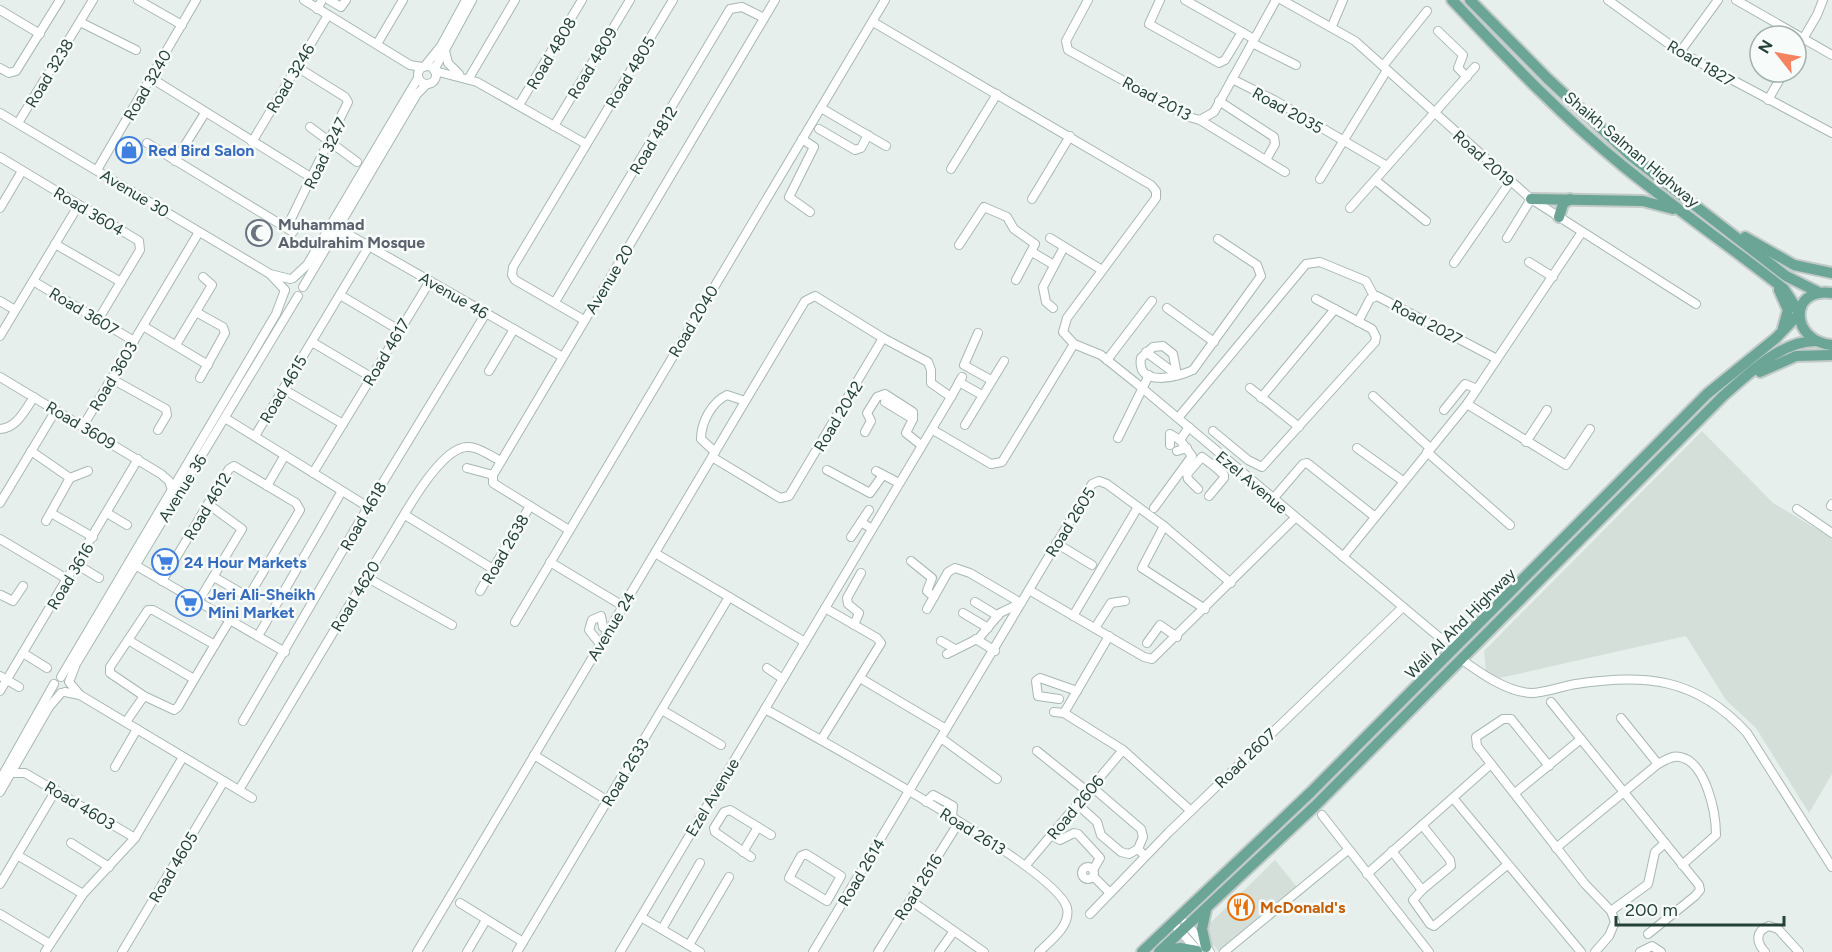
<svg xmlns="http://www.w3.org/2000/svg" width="1832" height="952" viewBox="0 0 1832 952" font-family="Figtree,sans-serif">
<rect width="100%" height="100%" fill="#e6efeb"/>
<g fill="#d4dfda">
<path d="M1702,431L1773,503L1832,538V774L1809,813L1756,728L1726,700L1686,636L1509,676L1498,678L1486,672L1484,651Z"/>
<path d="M1275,860L1301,892L1232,952H1219L1208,939L1205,928Z"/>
</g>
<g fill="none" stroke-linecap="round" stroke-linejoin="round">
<defs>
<g id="minor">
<path d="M138,0L182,25"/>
<path d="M304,0L410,65L422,67"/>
<path d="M329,0L341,7L346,0"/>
<path d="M1088,0L1066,41L1068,50L1189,117L1200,120L1214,112L1276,0"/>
<path d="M1160,0L1149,24L1219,63L1225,60L1242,32"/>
<path d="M1185,0L1254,39"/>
<path d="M1282,0L1355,41L1531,199L1696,304"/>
<path d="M1608,0L1680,52L1832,133"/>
<path d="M1736,0L1832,55"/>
<path d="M317,9L322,0"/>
<path d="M0,10L40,34"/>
<path d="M80,22L136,50"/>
<path d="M873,22L1151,185L1156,191V198L1067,318L1063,332L1074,344L1101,355L1136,383L1439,637L1461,642"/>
<path d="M1332,26L1343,0"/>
<path d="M1438,31L1463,55L1458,68L1467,77"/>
<path d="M1252,43L1296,65"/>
<path d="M377,44L403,0"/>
<path d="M445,51L448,63L459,74"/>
<path d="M1796,51L1817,15L1823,0"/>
<path d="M1680,52L1718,0"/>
<path d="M1383,66L1427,11"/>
<circle cx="427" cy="75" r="9"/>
<path d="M424,67L441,46L466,0"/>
<path d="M0,68L9,73L16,71L60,0"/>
<path d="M434,70L472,0"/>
<path d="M435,71L477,82L586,144"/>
<path d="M151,78L312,178"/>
<path d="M469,78L515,0"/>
<path d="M1232,79L1274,100L1387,166"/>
<path d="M1768,100L1784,72"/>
<path d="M1219,101L1274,137L1275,144L1266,160"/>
<path d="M519,105L582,0"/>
<path d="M821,108L886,146"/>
<path d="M0,113L270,274L290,279"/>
<path d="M1200,120L1285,172"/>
<path d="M18,123L93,0"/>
<path d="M554,126L630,0"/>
<path d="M310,127L357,162"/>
<path d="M819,129L855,150L861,148L868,135"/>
<path d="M802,139L814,147L789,197L810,212"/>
<path d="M252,142L328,15"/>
<path d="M147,143L293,232"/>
<path d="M0,157L139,241L140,250L98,320"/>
<path d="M175,161L205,113"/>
<path d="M951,169L997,94"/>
<path d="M97,170L196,0"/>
<path d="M1320,179L1387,70"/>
<path d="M1375,180L1426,221"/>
<path d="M1032,199L1070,136"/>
<path d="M0,208L22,171"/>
<path d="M1350,208L1475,67"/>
<path d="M287,227L348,102L345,97L297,67"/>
<path d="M334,235L346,233L561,356"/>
<path d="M1050,238L1102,270"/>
<path d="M1507,238L1531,199"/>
<path d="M55,244L121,282"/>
<path d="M959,245L984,207L1007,217L1014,229L1035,244L1016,280"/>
<path d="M1032,252L1054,265"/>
<path d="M1529,262L1553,277"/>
<path d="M1454,263L1510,182"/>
<path d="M293,278L307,265L418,78"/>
<path d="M33,281L134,341"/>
<path d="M303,287L417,94L427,84"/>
<path d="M340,295L399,330"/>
<path d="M0,301L15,310"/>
<path d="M555,302L730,9L742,7L764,18"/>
<path d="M1053,308L1046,302L1043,287L1064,247"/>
<path d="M1167,308L1214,342"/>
<path d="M196,312L223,327L225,333L200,378"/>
<path d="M584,320L515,280L512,275L513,267L673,0"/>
<path d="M1358,322L1370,299L1377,296L1497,359"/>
<path d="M143,326L208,365"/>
<path d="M978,333L964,365L991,380"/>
<path d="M0,336L78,206"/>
<path d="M312,342L371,377"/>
<path d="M176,345L212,285L203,277"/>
<path d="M1146,352L1177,375"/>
<path d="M1107,360L1152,301"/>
<path d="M489,371L514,329"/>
<path d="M1177,375L1173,354L1163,346L1153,347L1141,358C1136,388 1178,377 1193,370L1261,276L1257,265L1218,239"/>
<path d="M0,377L161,474L169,481L172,490"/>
<path d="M112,379L166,409L167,415L158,430"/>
<path d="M959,382L982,395"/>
<path d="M1250,388L1299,427"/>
<path d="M283,389L343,424"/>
<path d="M1373,396L1430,448"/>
<path d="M951,397L962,377"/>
<path d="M1261,398L1335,309"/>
<path d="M885,402L913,419"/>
<path d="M1467,404L1566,465L1590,429"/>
<path d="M1444,410L1465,384L1477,389"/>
<path d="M225,418L368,507"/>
<path d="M1178,418L1306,264L1320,262L1366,281L1374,296"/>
<path d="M965,425L1004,361"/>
<path d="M83,426L199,232"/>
<path d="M0,429C17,428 25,410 34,397"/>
<path d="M933,430L991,464L1002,462L1074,344"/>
<path d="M1213,431L1248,460L1262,467L1375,342L1376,337L1372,329L1316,299"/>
<path d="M865,432L871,421L867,413L877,397L885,394L913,412V419L906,433L921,445"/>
<path d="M255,436L369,246"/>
<path d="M1118,438L1149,375"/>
<path d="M1526,442L1547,410"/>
<path d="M1170,445V434L1180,440L1189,427"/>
<path d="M1357,448L1403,481"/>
<path d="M31,451L70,478L46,521"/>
<path d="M1177,451L1187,448"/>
<path d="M715,452L701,439C701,422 712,402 727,395L745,401"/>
<path d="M1427,452L1510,525"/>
<path d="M467,468L493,475"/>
<path d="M827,470L870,493L883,475"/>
<path d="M876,471L899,483"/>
<path d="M313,473L430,281"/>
<path d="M70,478L88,471"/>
<path d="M267,486L285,455"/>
<path d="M1198,489L1188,479L1187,474L1202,457L1214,466L1222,456"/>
<path d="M1209,496L1224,478V475L1214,466"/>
<path d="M1273,499L1303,464L1307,463L1374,516"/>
<path d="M0,503L56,410"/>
<path d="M1831,506L1832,504"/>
<path d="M1154,508L1192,456L1180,440"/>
<path d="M1797,509L1832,533"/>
<path d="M51,513L93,537"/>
<path d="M107,513L127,525"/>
<path d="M405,515L493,569"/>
<path d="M861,522L869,510"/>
<path d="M1164,526L1142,568L1205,609"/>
<path d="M569,530L493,483V475L775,0"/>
<path d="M851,537L861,522L872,529"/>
<path d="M0,539L67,579"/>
<path d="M1056,543L1092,565"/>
<path d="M655,553L805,642"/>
<path d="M1343,557L1467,404L1582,232"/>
<path d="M911,561L932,578L927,591L934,597"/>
<path d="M550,562L623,606"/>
<path d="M76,564L99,578"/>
<path d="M135,565L285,652"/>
<path d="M366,577L452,625"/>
<path d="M162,581L229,469L234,466L296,503L300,510L250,594H243L214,577"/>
<path d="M1029,590L1144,657L1152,659L1295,518"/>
<path d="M480,591L530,506"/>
<path d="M1,595L13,601L23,586"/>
<path d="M198,602L242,529L208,504"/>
<path d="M975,602L998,616"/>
<path d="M927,609L948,572L955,568L970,573L1021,603"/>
<path d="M963,613L988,628"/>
<path d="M1073,616L1138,507"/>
<path d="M515,622L885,0"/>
<path d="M854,625L859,613L848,604L847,598L861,573"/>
<path d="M1095,628L1111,603L1125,601"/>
<path d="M258,636L342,491"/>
<path d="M976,639L995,651"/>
<path d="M128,640L194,679"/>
<path d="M941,641L955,649"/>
<path d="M1147,643L1160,625L1177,637"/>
<path d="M600,644L589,630L592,620L601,616L603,627L608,631"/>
<path d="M215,645L153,610H148L110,667V673L144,696L174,710L178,707C195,678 212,649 230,620"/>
<path d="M23,653L47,668"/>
<path d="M947,654L979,638L1000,613L1021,603"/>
<path d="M1461,659C1480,673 1507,692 1531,693C1545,693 1562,686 1576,684C1645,673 1697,678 1747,733L1832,867"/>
<path d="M767,668L783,679"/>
<path d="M0,676L19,687"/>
<path d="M61,677L276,314L285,290L270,274"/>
<path d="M860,678L946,729"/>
<path d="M0,691L138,459"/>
<path d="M65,692L80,695L252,798"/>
<path d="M80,695L69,682L76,664L298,296"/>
<path d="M1059,699L1038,696L1036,681L1040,678L1077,691"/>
<path d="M1551,702L1699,885L1700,890L1695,896L1648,934"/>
<path d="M765,709C812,735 1058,869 1067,908C1071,926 1050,941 1039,952"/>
<path d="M662,710L721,745"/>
<path d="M1054,712L1064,713L1123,750L1191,811"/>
<path d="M1064,713L1109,636"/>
<path d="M1621,718L1658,764C1664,761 1672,755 1680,757C1706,762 1716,813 1716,835L1682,865"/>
<path d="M243,721L368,507L486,313"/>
<path d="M126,722L144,696"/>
<path d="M941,738L997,779"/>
<path d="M821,740L881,643L877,638L825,608"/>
<path d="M1037,751L1088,792"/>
<path d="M534,755L608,801"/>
<path d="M1549,766L1511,719H1503L1476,737L1477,746L1585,884L1611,911L1615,922L1609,936L1595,952"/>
<path d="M115,767L137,729"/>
<path d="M11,773H25L135,838"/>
<path d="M0,780L54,684"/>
<path d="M1092,787L1141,829L1143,837L1138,849L1145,856"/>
<path d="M239,790C288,708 337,625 387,543C402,519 433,460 459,449C473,442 488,455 501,461"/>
<path d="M0,792L49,707L61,693"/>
<path d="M1515,793L1581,739"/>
<path d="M1453,798L1581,952"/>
<path d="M926,802L933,795L953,806L952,818"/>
<path d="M1077,804L1097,822L1101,835L1121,852L1129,854L1138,849"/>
<path d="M1322,815L1429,952"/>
<path d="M1051,835L1060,840L1074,833L1078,834L1100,858L1093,870"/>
<path d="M71,843L109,867"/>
<path d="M1556,848L1658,764"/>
<path d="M1392,851L1422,890L1451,866L1450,860L1422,825"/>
<path d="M743,852L758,827"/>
<path d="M806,854L841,876L827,901L789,878L801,856Z"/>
<path d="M17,855L83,894"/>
<path d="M751,857L715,832L714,828L724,812L730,810L771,835"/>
<path d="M1026,865L1123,750"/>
<circle cx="1088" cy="873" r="6"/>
<path d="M1367,874L1491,764"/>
<path d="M1093,876L1110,893"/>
<path d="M0,884L56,790"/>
<path d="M1422,890L1413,900L1430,924L1434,926L1507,865"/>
<path d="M910,900L984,952"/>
<path d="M460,903L523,942"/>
<path d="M1611,911L1648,884L1655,852L1665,843"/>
<path d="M0,914L50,944"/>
<path d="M1090,914L1169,832L1403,607"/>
<path d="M641,917L700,952"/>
<path d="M1173,923L1198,951"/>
<path d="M1186,923L1210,952"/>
<path d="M662,929L700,863"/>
<path d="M689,945L729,877"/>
<path d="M45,952L83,894L135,838L183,757"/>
<path d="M122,952L224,781"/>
<path d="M417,952L805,301L815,296L883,338L789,496L780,498L712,457"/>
<path d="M467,952L486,920"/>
<path d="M517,952L729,597"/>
<path d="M620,952L951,397L931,383V370L928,362L883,338"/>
<path d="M813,952L1092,484L1099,481L1107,484L1164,526L1231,583"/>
<path d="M878,952L959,822"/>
<path d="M939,952L954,931"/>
<path d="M1224,952L1348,850"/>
<path d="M1640,952L1652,946L1661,952"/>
<path d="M1765,952C1756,942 1755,931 1769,926L1778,929L1799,952"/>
</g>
<g id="major">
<path d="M1452,0C1507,58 1561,116 1623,166C1676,209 1731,247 1784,289L1799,312"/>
<path d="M1470,0L1548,79L1631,156L1786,276L1820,293"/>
<path d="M1531,199L1643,201L1673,209"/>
<path d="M1559,217L1563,204L1570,199"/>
<path d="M1745,237L1794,265L1832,273"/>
<path d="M1779,290L1788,310L1783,328"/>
<path d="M1832,293C1787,287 1791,342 1832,345"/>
<path d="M1760,372L1796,356L1832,355"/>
<path d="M1206,947L1202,929L1206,910"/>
<path d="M1142,952L1311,792L1707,394L1776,338L1798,315"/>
<path d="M1159,952L1315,806L1723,396C1749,374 1780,341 1816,341"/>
<path d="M1160,952L1180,948L1197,951"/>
</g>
</defs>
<use href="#minor" stroke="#a8b8b2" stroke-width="10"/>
<use href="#major" stroke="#c2cac8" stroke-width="14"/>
<use href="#minor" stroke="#fff" stroke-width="8"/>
<use href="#major" stroke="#6aa596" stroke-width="10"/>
</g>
<defs>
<symbol id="shop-ring" viewBox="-11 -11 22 22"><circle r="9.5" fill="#f7fbf9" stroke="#3f7fe0" stroke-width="1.5"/><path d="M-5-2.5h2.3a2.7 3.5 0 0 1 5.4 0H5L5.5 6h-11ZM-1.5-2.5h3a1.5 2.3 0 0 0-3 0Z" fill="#3f7fe0"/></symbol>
<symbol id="mosque-ring" viewBox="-11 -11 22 22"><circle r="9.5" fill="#f7fbf9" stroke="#6b7280" stroke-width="1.5"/><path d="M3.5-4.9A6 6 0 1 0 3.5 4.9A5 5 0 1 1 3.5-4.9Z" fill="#6b7280"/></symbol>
<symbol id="supermarket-ring" viewBox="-11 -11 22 22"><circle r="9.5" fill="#f7fbf9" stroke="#3f7fe0" stroke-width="1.5"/><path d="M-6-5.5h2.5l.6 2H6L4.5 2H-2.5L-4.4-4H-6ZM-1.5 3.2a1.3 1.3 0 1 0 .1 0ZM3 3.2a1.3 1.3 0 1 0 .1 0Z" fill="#3f7fe0"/></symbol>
<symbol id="restaurant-ring" viewBox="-11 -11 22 22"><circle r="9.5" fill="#f7fbf9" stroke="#e8710a" stroke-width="1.5"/><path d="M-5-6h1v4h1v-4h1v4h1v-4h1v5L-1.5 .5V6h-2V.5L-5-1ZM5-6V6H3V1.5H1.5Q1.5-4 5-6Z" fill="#e8710a"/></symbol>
</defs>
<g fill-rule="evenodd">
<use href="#shop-ring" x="114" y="135" width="30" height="30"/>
<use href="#mosque-ring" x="244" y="218" width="30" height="30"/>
<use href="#supermarket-ring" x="150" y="547" width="30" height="30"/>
<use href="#supermarket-ring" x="174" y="588" width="30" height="30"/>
<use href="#restaurant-ring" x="1226" y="892" width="30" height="30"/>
</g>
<g text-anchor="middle" stroke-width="5" stroke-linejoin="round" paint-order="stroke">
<g font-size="16" fill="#24423a" stroke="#f7fbf9">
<text transform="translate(551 53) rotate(-59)" y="6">Road 4808</text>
<text transform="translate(592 63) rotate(-59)" y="6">Road 4809</text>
<text transform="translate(1701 63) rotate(31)" y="6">Road 1827</text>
<text transform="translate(630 72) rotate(-59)" y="6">Road 4805</text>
<text transform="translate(49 73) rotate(-59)" y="6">Road 3238</text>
<text transform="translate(290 78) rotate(-59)" y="6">Road 3246</text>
<text transform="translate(147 85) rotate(-60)" y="6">Road 3240</text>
<text transform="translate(1157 98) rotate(28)" y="6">Road 2013</text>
<text transform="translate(1288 110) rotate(29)" y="6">Road 2035</text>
<text transform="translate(653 140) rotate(-59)" y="6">Road 4812</text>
<text transform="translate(1632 149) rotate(40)" y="6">Shaikh Salman Highway</text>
<text transform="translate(325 153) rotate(-64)" y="6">Road 3247</text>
<text transform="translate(1484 158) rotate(42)" y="6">Road 2019</text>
<text transform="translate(135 193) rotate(31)" y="6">Avenue 30</text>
<text transform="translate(89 211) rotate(31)" y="6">Road 3604</text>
<text transform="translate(609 279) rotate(-59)" y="6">Avenue 20</text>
<text transform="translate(454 295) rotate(30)" y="6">Avenue 46</text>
<text transform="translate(84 311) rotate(31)" y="6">Road 3607</text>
<text transform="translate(693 321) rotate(-59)" y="6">Road 2040</text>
<text transform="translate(1427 322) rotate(28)" y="6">Road 2027</text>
<text transform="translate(386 352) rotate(-59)" y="6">Road 4617</text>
<text transform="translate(113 376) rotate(-59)" y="6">Road 3603</text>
<text transform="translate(283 389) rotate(-59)" y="6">Road 4615</text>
<text transform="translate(838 416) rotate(-59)" y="6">Road 2042</text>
<text transform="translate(81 425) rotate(31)" y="6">Road 3609</text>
<text transform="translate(1252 482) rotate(40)" y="6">Ezel Avenue</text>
<text transform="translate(182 488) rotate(-58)" y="6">Avenue 36</text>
<text transform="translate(207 506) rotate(-59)" y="6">Road 4612</text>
<text transform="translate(363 516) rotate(-60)" y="6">Road 4618</text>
<text transform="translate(1070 522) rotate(-58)" y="6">Road 2605</text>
<text transform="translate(505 549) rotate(-60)" y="6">Road 2638</text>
<text transform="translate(70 576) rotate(-59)" y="6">Road 3616</text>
<text transform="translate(355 596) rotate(-59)" y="6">Road 4620</text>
<text transform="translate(1460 623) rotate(-45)" y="6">Wali Al Ahd Highway</text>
<text transform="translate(611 626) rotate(-59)" y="6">Avenue 24</text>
<text transform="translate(1245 758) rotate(-44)" y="6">Road 2607</text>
<text transform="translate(625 772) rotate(-59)" y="6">Road 2633</text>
<text transform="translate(712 797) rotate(-59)" y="6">Ezel Avenue</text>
<text transform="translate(80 805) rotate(31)" y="6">Road 4603</text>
<text transform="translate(1075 807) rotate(-50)" y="6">Road 2606</text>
<text transform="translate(973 831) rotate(32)" y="6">Road 2613</text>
<text transform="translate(173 867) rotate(-59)" y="6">Road 4605</text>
<text transform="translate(861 872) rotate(-59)" y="6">Road 2614</text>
<text transform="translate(918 887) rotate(-58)" y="6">Road 2616</text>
</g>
<g font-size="16" font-weight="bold" fill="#366cbe" stroke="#f7fbf9" text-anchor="start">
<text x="148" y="156">Red Bird Salon</text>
<text x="184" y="568">24 Hour Markets</text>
<text x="208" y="600">Jeri Ali-Sheikh<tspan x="208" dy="18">Mini Market</tspan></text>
</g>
<g font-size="16" font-weight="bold" fill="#5b616d" stroke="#f7fbf9" text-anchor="start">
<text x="278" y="230">Muhammad<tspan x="278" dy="18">Abdulrahim Mosque</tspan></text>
</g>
<g font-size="16" font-weight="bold" fill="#c56008" stroke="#f7fbf9" text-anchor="start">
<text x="1260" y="913">McDonald's</text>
</g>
</g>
<g transform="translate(1778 54) rotate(301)"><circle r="28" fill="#f7fbf9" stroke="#a3b1ad" stroke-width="1.5"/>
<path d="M0-4.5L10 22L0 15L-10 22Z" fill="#f4845f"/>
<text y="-9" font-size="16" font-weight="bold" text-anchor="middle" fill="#24423a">N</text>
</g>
<path d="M1616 916v9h168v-9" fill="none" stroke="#24423a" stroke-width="3"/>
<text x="1625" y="916" font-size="18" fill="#24423a" stroke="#f7fbf9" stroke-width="4.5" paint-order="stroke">200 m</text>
</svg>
